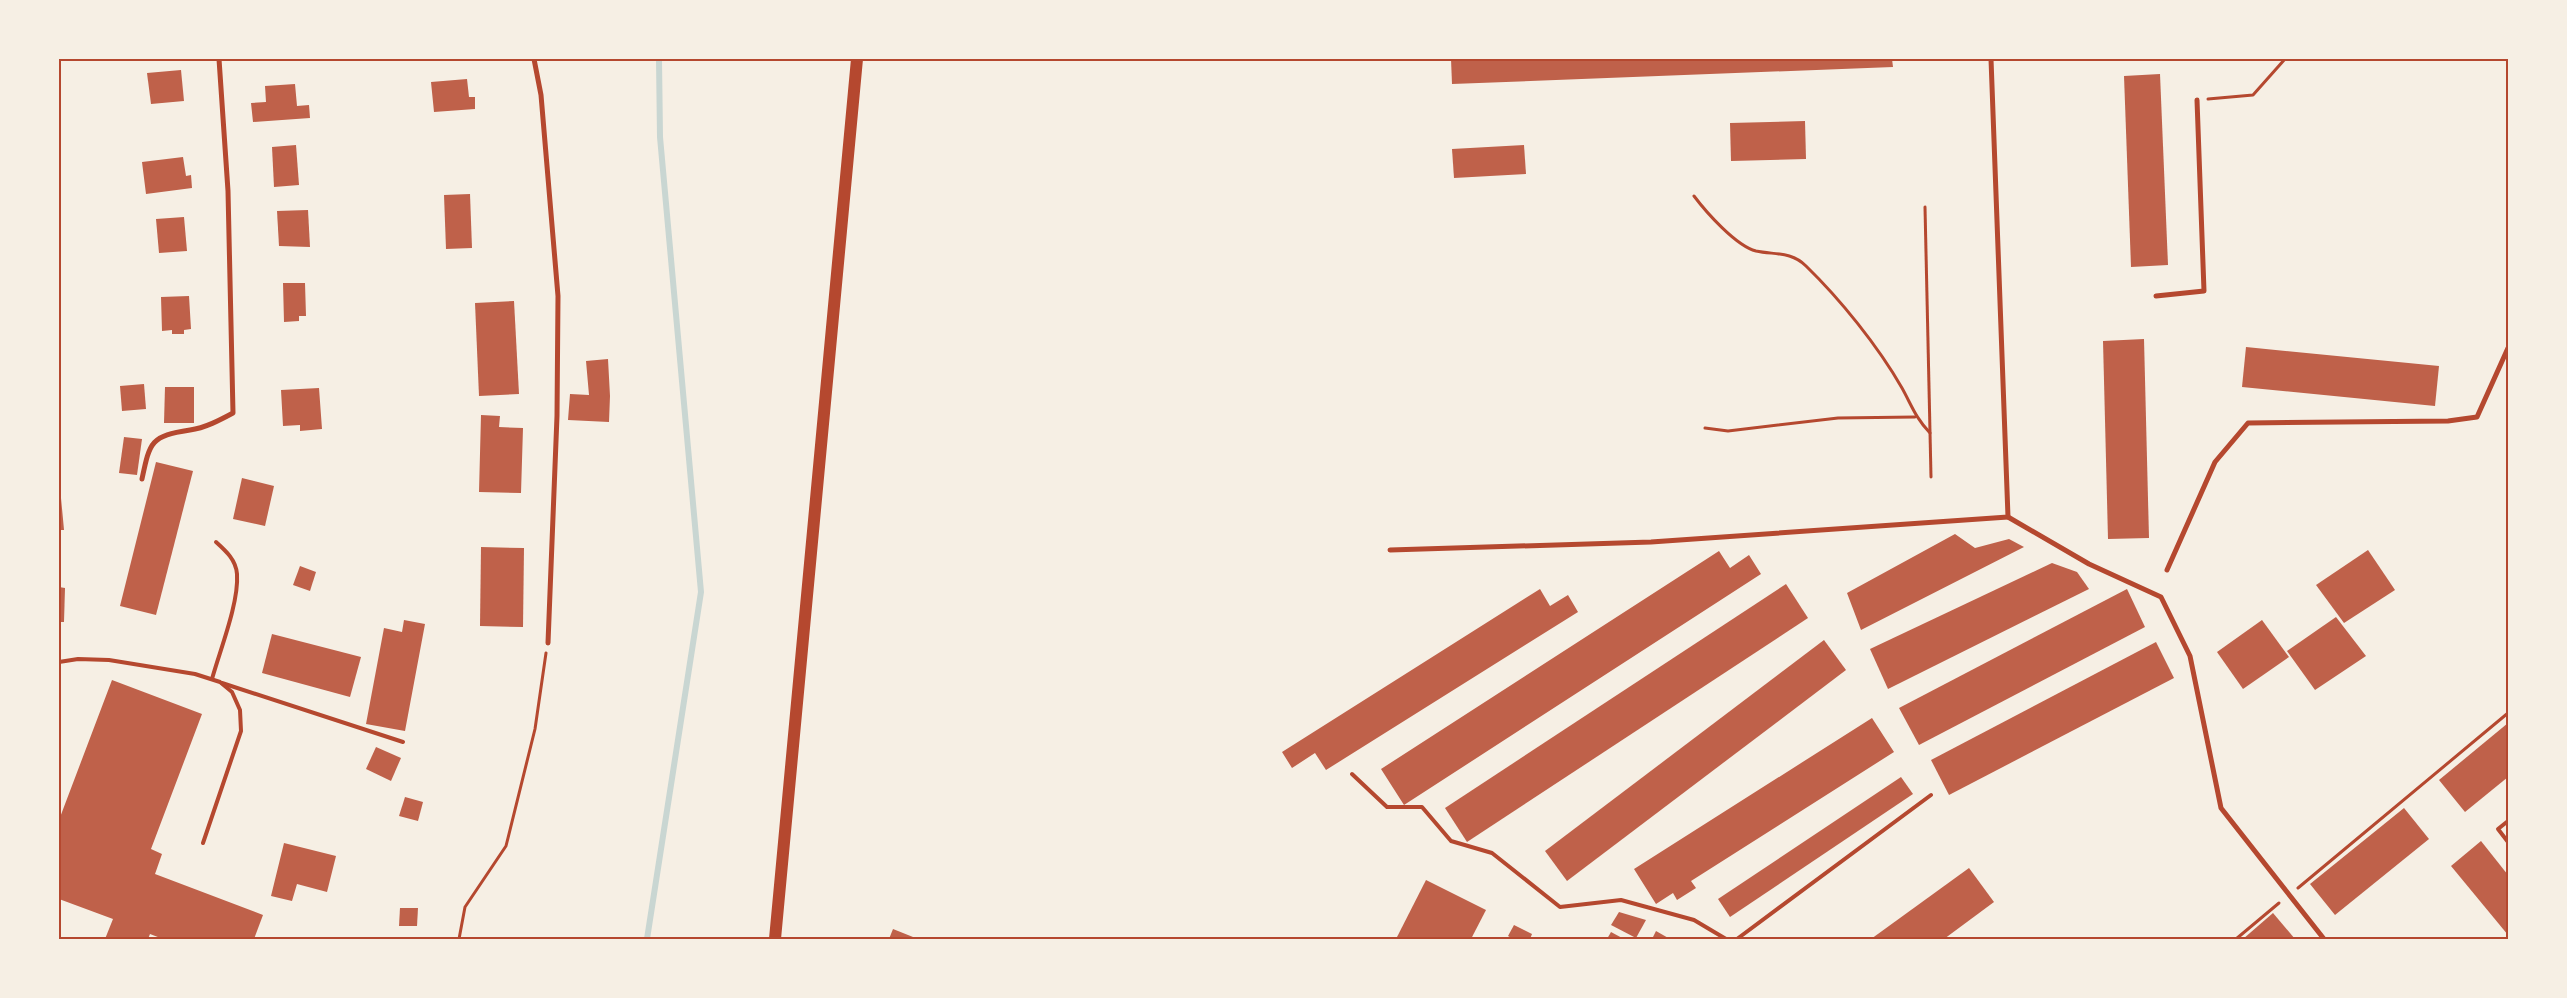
<svg xmlns="http://www.w3.org/2000/svg" width="2567" height="998" viewBox="0 0 2567 998" font-family="'IBM Plex Serif',serif">
<rect width="100%" height="100%" fill="#f6efe4"/>
<g fill="none" stroke-linecap="round" stroke-linejoin="round">
<path stroke="#c9d6d2" stroke-width="6" d="M647,939L701,592L660,137L659,59"/>
</g>
<g fill="#bf614a">
<path d="M1451,59H1892L1893,67L1452,84Z"/>
<path d="M181,70L184,101L151,104L147,73Z"/>
<path d="M2160,74L2168,265L2131,267L2124,76Z"/>
<path d="M467,79L469,97H475V109L434,112L431,82Z"/>
<path d="M295,84L297,106L309,105L310,118L253,122L251,103L266,102L265,86Z"/>
<path d="M1805,121L1806,159L1731,161L1730,123Z"/>
<path d="M296,145L299,185L274,187L272,147Z"/>
<path d="M1524,145L1526,174L1454,178L1452,149Z"/>
<path d="M183,157L186,176L191,175L192,188L146,194L142,162Z"/>
<path d="M470,194L472,248L446,249L444,195Z"/>
<path d="M308,210L310,247L279,246L277,211Z"/>
<path d="M184,217L187,251L159,253L156,219Z"/>
<path d="M283,283H305L306,316H299V321L284,322Z"/>
<path d="M189,296L191,329L184,330V334H172V330L162,331L161,297Z"/>
<path d="M514,301L519,394L479,396L475,303Z"/>
<path d="M2144,339L2149,538L2108,539L2103,341Z"/>
<path d="M2246,347L2439,366L2435,406L2242,387Z"/>
<path d="M608,359L610,396L609,422L568,420L570,394L589,395L586,361Z"/>
<path d="M144,384L146,409L122,411L120,386Z"/>
<path d="M165,387H194V423H164Z"/>
<path d="M319,388L322,429L300,431V425L283,426L281,390Z"/>
<path d="M481,415L500,416L499,427L523,428L521,493L479,492Z"/>
<path d="M124,437L142,439L137,475L119,473Z"/>
<path d="M156,462L193,471L156,615L120,606Z"/>
<path d="M242,478L274,486L265,526L233,519Z"/>
<path d="M61,498L64,530H59V499Z"/>
<path d="M1955,534L1975,548L2009,539L2024,547L1861,630L1847,593Z"/>
<path d="M481,547L524,548L523,627L480,626Z"/>
<path d="M2368,550L2395,590L2344,623L2316,585Z"/>
<path d="M1719,551L1730,568L1749,555L1761,574L1404,805L1381,769Z"/>
<path d="M2052,563L2077,572L2089,589L1888,689L1870,649Z"/>
<path d="M300,566L316,572L310,591L293,585Z"/>
<path d="M1786,584L1808,618L1467,842L1445,808Z"/>
<path d="M59,587L65,588L64,622H59Z"/>
<path d="M1540,589L1550,606L1568,595L1578,612L1326,770L1315,753L1292,768L1282,752Z"/>
<path d="M2127,589L2145,627L1919,745L1899,708Z"/>
<path d="M2336,617L2366,656L2315,690L2287,651Z"/>
<path d="M404,620L425,624L405,731L366,724L384,628L402,632Z"/>
<path d="M2262,620L2289,657L2243,689L2217,652Z"/>
<path d="M272,634L361,657L350,697L262,673Z"/>
<path d="M1824,640L1846,670L1567,881L1545,851Z"/>
<path d="M2156,642L2174,678L1949,795L1931,760Z"/>
<path d="M112,680L202,714L151,849L162,854L155,874L263,915L254,939H163L150,934L148,939H105L113,919L59,899V820Z"/>
<path d="M1872,718L1894,752L1691,881L1696,888L1677,900L1673,893L1656,904L1634,869Z"/>
<path d="M2508,723V777L2465,812L2439,780Z"/>
<path d="M376,747L401,758L391,781L366,769Z"/>
<path d="M1901,777L1913,794L1730,917L1718,899Z"/>
<path d="M405,797L423,802L418,821L399,816Z"/>
<path d="M2404,808L2429,839L2335,915L2310,884Z"/>
<path d="M2481,841L2508,875V935L2451,866Z"/>
<path d="M284,843L336,856L327,892L297,884L292,901L271,896Z"/>
<path d="M1969,868L1994,902L1944,939H1871Z"/>
<path d="M1426,880L1486,910L1471,939H1396Z"/>
<path d="M400,908H418L417,926H399Z"/>
<path d="M1619,912L1646,920L1636,938L1611,925Z"/>
<path d="M2273,913L2295,939H2243Z"/>
<path d="M1514,925L1532,934L1530,939H1513L1508,936Z"/>
<path d="M893,929L918,939H889Z"/>
<path d="M1656,931L1670,939H1652Z"/>
<path d="M1611,932L1624,939H1607Z"/>
</g>
<g fill="none" stroke-linecap="round" stroke-linejoin="round">
<g stroke="#b5482f" stroke-width="3">
<path d="M2208,99L2253,95L2285,59"/>
<path d="M1694,196C1706,212 1736,246 1756,251C1774,255 1791,251 1806,266C1840,299 1878,346 1902,388C1912,406 1915,417 1930,433"/>
<path d="M1925,207L1931,477"/>
<path d="M1705,428L1728,431L1838,418L1915,417"/>
<path d="M2298,888L2508,713"/>
<path d="M459,939L465,907L506,846L535,729L546,653"/>
<path d="M2236,939L2279,903"/>
</g>
<g stroke="#b5482f" stroke-width="4">
<path d="M59,662L78,659L109,660L195,674L220,682L232,692L240,710L241,731L203,843"/>
<path d="M212,679C220,650 239,603 237,574C236,560 226,551 216,542"/>
<path d="M222,683L403,742"/>
<path d="M1352,774L1387,807H1422L1451,841L1492,853L1560,907L1621,900L1694,920L1726,939"/>
<path d="M2508,821L2498,829L2508,842"/>
<path d="M1737,939L1931,795"/>
</g>
<g stroke="#b5482f" stroke-width="5">
<path d="M534,59L541,95L558,296L557,416L548,643"/>
<path d="M2156,296L2204,291L2197,100"/>
<path d="M142,479C150,441 151,436 190,430C205,428 220,420 233,413L228,191L219,59"/>
<path d="M2008,517L2089,564L2161,597L2190,656L2221,808L2324,939"/>
<path d="M1390,550L1651,542L2008,517L1991,59"/>
<path d="M2167,570L2215,462L2248,423L2448,421L2477,417L2508,348"/>
</g>
<path stroke="#b5482f" stroke-width="12" d="M775,939L857,59"/>
</g>
<rect width="2567" height="998" fill="none" stroke="#f6efe4" stroke-width="120"/>
<rect x="60" y="60" width="2447" height="878" fill="none" stroke="#b5482f" stroke-width="2"/>
</svg>
